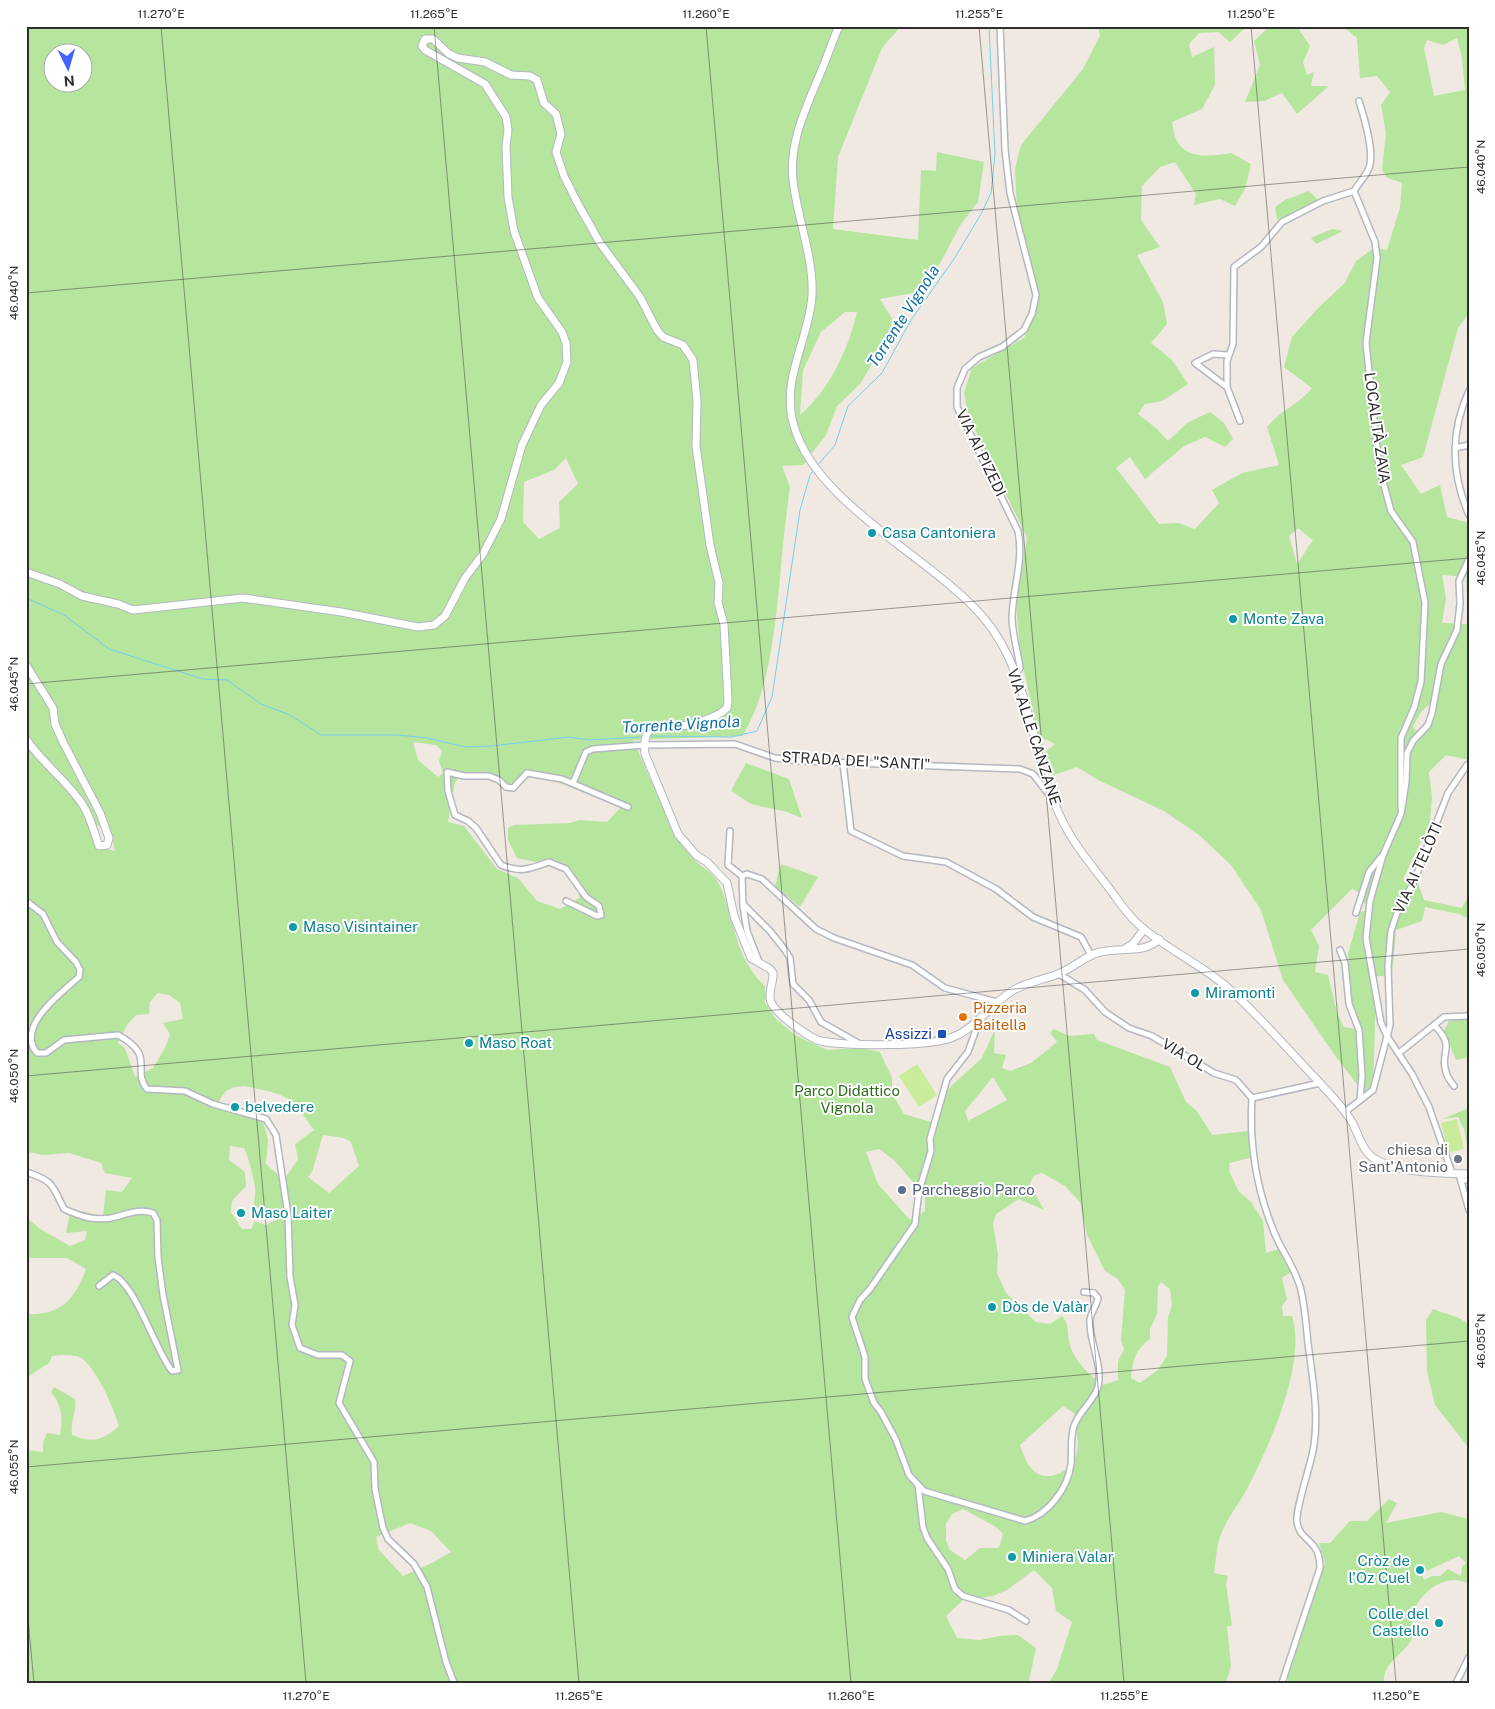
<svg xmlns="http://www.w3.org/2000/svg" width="1495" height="1709" viewBox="0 0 1495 1709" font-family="'Public Sans',sans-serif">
<rect width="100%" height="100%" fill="#efe9e1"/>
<g fill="#b6e59e" fill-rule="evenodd">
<path d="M26,26H838L791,159L809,275L810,296L789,400L808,459L803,465L782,466L790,487C787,510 784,533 782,555C777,609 772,690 742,736L633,740C649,774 667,825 689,854C699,867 712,869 720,886C736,921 734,958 765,986V1002L775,1018L795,1035L827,1050L859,1048L880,1052L892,1078V1094L904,1114L931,1122L948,1089L982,1058L995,1029L994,1053L1006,1055L1002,1068L1010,1071L1031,1063L1057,1042L1050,1033L1054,1029L1069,1036L1094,1034L1097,1040L1170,1067L1186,1102L1197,1111L1212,1135L1248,1131L1250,1158L1229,1163L1230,1173L1239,1192L1251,1202L1263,1221L1266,1253L1282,1248L1292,1271L1282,1278L1287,1299L1282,1306L1283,1316H1292C1307,1364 1269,1446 1247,1489C1239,1504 1228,1517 1222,1532C1216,1544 1216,1561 1214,1573L1228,1576L1226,1584L1232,1626H1227L1231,1666L1226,1683H1049L1057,1669L1072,1622L1056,1611L1052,1588L1034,1570L1007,1590L993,1596L963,1600L946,1616L957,1638L980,1640L999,1636L1018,1635L1036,1648L1029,1681L1031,1683H26V1450L43,1452V1442L47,1433L60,1435C63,1418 62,1405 51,1392L54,1387L75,1399C77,1411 70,1422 72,1435C93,1444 103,1440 119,1426C115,1411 94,1362 79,1357C72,1354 59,1355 52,1356L49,1363L26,1378V1314C61,1316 75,1299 86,1269L67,1258H31L26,1256V1217L40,1229L70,1246L85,1240L87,1231L66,1233L70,1212L81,1211L103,1216L106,1190L122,1192L132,1178L105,1173L101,1163L69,1153L42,1155L30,1152L26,1159ZM52,52H82V82H52ZM566,458L578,484L559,502L560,528L539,539L523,522L524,482L554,470ZM413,742L436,745L442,751L439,761L443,773L438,777L418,760ZM464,772H483L510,784L532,773L622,806L607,822L579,820L570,823L514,825L508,828V840L517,858L535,862L548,859L571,869L579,883V898L560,909L537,901L518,878L497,869L464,826L448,822L455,782ZM99,825L111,833L115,851L99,847L93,830ZM158,993L169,995L180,1003L183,1019L163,1023L170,1034L166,1046L153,1068L135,1077L125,1048L118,1043L127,1025L136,1015L149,1014L150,1002ZM993,1077L1007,1100L968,1121L965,1111ZM245,1086C288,1095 289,1094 314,1130L295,1144L298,1159L284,1180L266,1164L268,1140L262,1117L233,1113L218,1106C222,1090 230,1087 245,1086ZM323,1135L344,1138L351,1142L359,1166L329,1193L308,1177L312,1172ZM230,1146L244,1148C249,1158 253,1176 255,1187C256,1195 253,1203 254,1212L269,1214L273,1211L276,1220L266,1225L255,1221L251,1229H242L231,1212L232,1201L246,1186L245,1172L229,1160ZM879,1149L894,1160L925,1196V1211L910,1220L878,1184L866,1152ZM1042,1173L1065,1186L1080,1202L1087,1235L1105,1271L1118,1279L1125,1290L1121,1340L1124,1349L1118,1362V1380L1103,1385C1089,1375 1072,1359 1069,1341C1067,1330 1069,1324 1062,1316L1050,1324L1036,1322L1006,1293L997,1273L998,1254L993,1224L996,1214L1019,1199L1044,1210L1030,1184L1033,1176ZM1161,1282L1170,1289L1172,1305L1168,1317L1167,1356L1158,1370L1140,1383L1131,1378C1133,1360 1135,1350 1150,1339V1329L1157,1314L1158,1286ZM1063,1406L1074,1413C1076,1426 1080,1444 1076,1456C1070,1473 1045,1484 1032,1469C1026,1463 1023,1453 1020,1445ZM963,1509L996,1527L1003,1534L999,1548H980L965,1560L950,1550L946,1541V1524L952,1514ZM410,1523L431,1531L451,1552L434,1562L403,1576L379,1550L376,1537Z"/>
<path d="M841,26H901L882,48L838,157L833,229L918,240L921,170L936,171L937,152L984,162L978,202L961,224L939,265L913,293L880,299L893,320L884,344L860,384L837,406L826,435L809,457L793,420L792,381L813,296L794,179L796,140ZM845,312H857C848,350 830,389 800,415L803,370L821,332Z"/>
<path d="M1098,26H1247L1230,42L1218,32L1199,33L1189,44L1192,57L1214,47L1215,85L1202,109L1172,122C1173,128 1174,136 1177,141C1186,160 1214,156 1231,153L1251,164L1245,189L1235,206L1220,199L1194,205L1196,194L1175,162L1160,167L1142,186L1141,220L1160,247L1137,255L1163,302L1167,324L1151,343L1172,360L1188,384L1162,401L1145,404L1138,414L1157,429L1168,441L1187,423L1210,412L1224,423L1233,439L1225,447L1205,437L1184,446L1145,479L1130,457L1116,468L1159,524L1178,523L1195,529L1219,503L1212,490L1242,473L1279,465L1267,427C1280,411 1299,404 1312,388L1284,367L1292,337L1320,306L1344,284L1356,261L1374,248L1387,250L1400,207L1402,183L1386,177L1382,169L1386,133L1381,105L1390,92L1377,76L1360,78L1357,38L1342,26H1469V313L1458,328L1423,457L1401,465L1421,494L1440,485L1447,517L1469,523V760L1446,755L1429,772L1432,797L1430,823L1403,879L1418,883L1424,900L1462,908L1469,895V919L1459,914L1425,907L1422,921L1396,930L1392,975L1371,977L1376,992L1373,1089L1363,1092L1336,1057L1283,980L1261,910L1231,865L1199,835L1164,811L1098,780L1077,767L1051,776L1044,753L1055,744L1039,736L1021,658L1016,605L1027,538L968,415L964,392L972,368L1024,338L1033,320L1034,286L1017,210L1015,169L1021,145L1083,69L1100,36ZM1457,38L1462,58L1465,90L1434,96L1424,48L1427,40L1443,45ZM1298,528L1313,540L1297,564L1289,536ZM1442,575L1466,577L1468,624L1442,623L1446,598ZM1429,705L1437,708L1430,727L1415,731L1413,726L1421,712ZM1352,889L1363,894L1364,903L1372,909L1360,912L1348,954L1355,1029L1344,1027L1337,1013L1328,975L1315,972L1319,946L1311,930Z"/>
<path d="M1270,26H1299L1298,28L1310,46L1303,62L1307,75L1314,72L1311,86H1329L1297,114L1282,93L1264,101L1245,102L1260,65L1254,41Z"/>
<path d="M1309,191L1318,200L1277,220L1275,207L1285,200Z"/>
<path d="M1332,229L1343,231L1316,244L1311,238Z"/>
<path d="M746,763L789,779L802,818L787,812L751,804L731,791Z"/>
<path d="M781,864L818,877L800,907L775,886Z"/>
<path d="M1469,1018V1057L1456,1060L1444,1031L1449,1021Z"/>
<path d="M1469,1108V1158L1464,1129L1458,1117L1442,1119Z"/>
<path d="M1433,1309C1446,1315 1459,1315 1469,1325V1448L1435,1405L1427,1371L1426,1320Z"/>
<path d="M1389,1499L1397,1503L1386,1523L1441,1512L1469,1519V1584C1447,1571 1419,1592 1413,1614C1411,1621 1416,1630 1413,1636C1406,1655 1382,1661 1384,1683H1288V1675L1325,1563L1319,1543H1330L1350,1521H1367ZM1459,1556L1466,1563L1462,1567L1461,1576L1448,1569L1440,1576H1432L1424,1580L1422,1573Z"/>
</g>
<g fill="#c9ec9a">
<path d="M917,1064L937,1095L919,1107L899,1076Z"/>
<path d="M1457,1119L1464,1149L1448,1153L1441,1123Z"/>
</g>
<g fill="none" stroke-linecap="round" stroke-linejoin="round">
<g stroke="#75cff0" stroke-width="1">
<path d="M818,465L835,445L848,406L882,373L911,320L954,259L981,214L991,193L995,155L989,26"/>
<path d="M26,598L64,615L109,649L203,679L227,680L261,704L290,715L321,735H398L428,738L465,747L492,746L569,737L589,740L642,737"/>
<path d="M648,736L732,737L757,731L772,697L800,510L810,475L814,470"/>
</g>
<defs>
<g id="street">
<path d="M1000,26L1005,150L1010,193L1036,295L1032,314L1024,330L1002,347L979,357L965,369L957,388V407L1018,531C1024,560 1013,588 1012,617C1012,633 1018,652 1020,668L1016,674"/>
<path d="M1354,191C1358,184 1366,176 1369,168C1375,152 1364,117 1359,101"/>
<path d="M1228,355L1213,354L1195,363L1227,387L1240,421"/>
<path d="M1227,387V361L1233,344L1234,267L1261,247L1282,222L1323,201L1354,191L1375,242L1377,258L1366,343L1379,467L1391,511L1413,542L1425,603L1421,682L1414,708L1401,738V808"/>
<path d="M1469,391C1450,431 1451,474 1469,515"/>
<path d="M1455,448L1469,445"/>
<path d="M843,763L851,831L903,856L946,862L996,889L1033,917L1081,937L1091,955"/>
<path d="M573,783L586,752L593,749L644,745L735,744L775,758L799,761L1020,769L1033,774L1050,796"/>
<path d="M730,831L728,865L742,876L747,874L762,879L816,929L834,938L912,965L945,988L997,1002"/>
<path d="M742,876L743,906L747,931L759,962"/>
<path d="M26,901L43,914L57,942L76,962L80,970L79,977C61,993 15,1027 37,1053H46L64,1040L118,1035C157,1056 131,1070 147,1089L185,1091L213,1104L266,1119L276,1135L288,1215L290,1277L295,1305L292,1325L300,1348L318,1355H342L350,1361L339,1403L374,1462L375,1489L383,1528L388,1539L414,1564L427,1587L446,1662L454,1683"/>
<path d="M566,901L597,916L601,915L599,906L586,897L566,869L549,862C529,869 521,873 501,865L476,828L468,821L455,815L448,791L447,772L464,776H489L499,780L506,787L513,788L527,773L562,779L628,807"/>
<path d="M743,904L770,931L785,950L790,958L793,984L809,1000L821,1022L858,1043"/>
<path d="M1356,913L1369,872L1381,857"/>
<path d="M1340,950L1345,963L1349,1004L1359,1030L1362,1075L1360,1100"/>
<path d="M1059,974L1085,990L1105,1012L1129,1028L1152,1036L1214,1073L1236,1080L1252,1098L1320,1083"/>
<path d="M979,1021L968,1052L947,1079L930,1139L931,1151L919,1191L915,1224L870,1289L860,1300L852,1317L865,1357V1379L874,1403L881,1412L896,1440L909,1475L924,1491L1025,1521C1048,1515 1068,1488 1071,1464C1072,1451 1070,1439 1074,1426C1078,1413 1095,1399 1098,1387C1103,1366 1090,1344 1090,1323C1089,1314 1097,1306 1098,1298L1094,1293L1084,1292"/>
<path d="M1434,1025C1457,1048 1439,1051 1446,1072C1447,1077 1451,1082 1454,1086"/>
<path d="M1399,1053L1444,1017L1469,1016"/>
<path d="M1252,1098C1249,1145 1256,1188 1274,1232C1282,1252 1296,1269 1301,1290C1305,1307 1306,1325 1308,1343C1312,1376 1319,1411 1314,1445C1312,1463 1295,1508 1297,1522C1300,1543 1320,1538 1320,1568L1282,1683"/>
<path d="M1345,1112L1373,1090L1390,1025L1388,966L1391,931L1399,907L1413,884L1448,793L1467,765"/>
<path d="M26,1172C54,1181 52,1185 64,1209C80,1216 93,1221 111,1218C125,1215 139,1208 153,1213L157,1220L158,1257L163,1295L178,1370L172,1371C156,1352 135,1283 113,1275L99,1286"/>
<path d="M1452,1173L1429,1107L1412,1074L1387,1036L1381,1023L1366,938L1370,901L1383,855L1401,814L1406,782L1407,753L1413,741L1428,725L1432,713L1441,664L1457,630L1460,604L1459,581L1469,559"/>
<path d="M1459,1174L1469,1210"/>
<path d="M1461,1180H1469"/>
<path d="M918,1485L923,1527L927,1538L948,1569L955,1589L963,1596L1009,1610L1026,1621"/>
<path d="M1456,1683L1469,1657"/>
</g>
<g id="secondary">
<path d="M839,26C832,42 827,58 820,74C806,108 789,142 793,180C797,218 814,257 812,296C809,340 780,380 794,426C816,504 931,557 983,617C1032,674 1030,756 1063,822C1075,846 1093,867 1109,888C1118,900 1126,913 1137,923C1164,948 1199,963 1227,987C1260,1016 1289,1051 1319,1082C1331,1095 1343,1107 1352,1122C1359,1135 1362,1151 1375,1159C1396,1173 1444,1173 1469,1174"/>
<path d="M26,572L60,584L82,596L118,604L133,610L243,598L341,612L418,627L434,625L445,616L465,578L483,554L501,519L522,445L541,405L559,383L567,362L566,343L562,332L538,298L514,231L508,197L506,147L508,129L506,117L485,84L425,50L422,46L425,39H433L449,54L458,58L485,62L511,75L530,76L537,80L544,103L556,114L561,134L556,152L564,176L578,204L600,243L640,297L657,330L663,337L683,345L693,360L697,401L696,446L710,545L719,583L718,602L724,625L728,700L727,708C715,720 687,726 671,727C664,728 658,723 652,728C644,734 644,744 645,754L678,834L696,855L707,862L727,883L734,916L751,958L770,969L773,973C774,982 767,993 771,1002C776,1014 809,1038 821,1041C846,1046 930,1047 953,1037C976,1028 991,1004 1012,991C1026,982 1043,980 1058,974C1071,969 1082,959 1094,954C1114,945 1144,956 1159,939"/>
<path d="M26,665L53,708L55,724L63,742L100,813L109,838L107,845L99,846C93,829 89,811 77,797C61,776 41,761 26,739"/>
<path d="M1126,948L1133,944L1144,929"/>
</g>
</defs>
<use href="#street" stroke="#b4b7c1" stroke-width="8"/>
<use href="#secondary" stroke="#b4b7c1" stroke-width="9"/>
<use href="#street" stroke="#fff" stroke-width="5"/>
<use href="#secondary" stroke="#fff" stroke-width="7"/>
</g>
<path fill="none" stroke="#2e2e2e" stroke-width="1" stroke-opacity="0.45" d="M161,26L306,1683M434,26L579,1683M706,26L851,1683M979,26L1124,1683M1251,26L1396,1683M26,293L1469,167M26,684L1469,558M26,1076L1469,949M26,1467L1469,1341M26,1598L34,1683"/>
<g fill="#0f9aa8" stroke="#fff" stroke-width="2">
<circle cx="872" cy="533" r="5"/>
<circle cx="1233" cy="619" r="5"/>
<circle cx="293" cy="927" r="5"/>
<circle cx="1195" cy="993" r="5"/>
<circle cx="469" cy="1043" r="5"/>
<circle cx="235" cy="1107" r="5"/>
<circle cx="241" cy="1213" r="5"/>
<circle cx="992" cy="1307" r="5"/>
<circle cx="1012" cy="1557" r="5"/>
<circle cx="1420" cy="1570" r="5"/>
<circle cx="1439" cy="1623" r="5"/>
</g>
<circle fill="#e8710a" stroke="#fff" stroke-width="2" cx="963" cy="1017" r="5"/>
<rect fill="#1a4fb4" stroke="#fff" stroke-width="2" x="937" y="1029" width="10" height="10" rx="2.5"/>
<circle fill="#6b7280" stroke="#fff" stroke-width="2" cx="1458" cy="1159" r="5"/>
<circle fill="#5c6f8a" stroke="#fff" stroke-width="2" cx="902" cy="1190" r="5"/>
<g text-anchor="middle" stroke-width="4" stroke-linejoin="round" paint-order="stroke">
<g font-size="15" fill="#2e2e2e" stroke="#fff">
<text transform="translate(1377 428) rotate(82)" y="5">LOCALITÀ ZAVA</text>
<text transform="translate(981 453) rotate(64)" y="5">VIA AI PIZEDI</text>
<text transform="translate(1034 737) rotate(72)" y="5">VIA ALLE CANZANE</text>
<text transform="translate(856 761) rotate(3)" y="5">STRADA DEI "SANTI"</text>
<text transform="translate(1418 868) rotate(-66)" y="5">VIA AI TELÒTI</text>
<text transform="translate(1184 1055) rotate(31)" y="5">VIA OL</text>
</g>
<g font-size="15" fill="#0d838f" stroke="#fff" text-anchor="start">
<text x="882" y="538">Casa Cantoniera</text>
<text x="1243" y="624">Monte Zava</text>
<text x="303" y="932">Maso Visintainer</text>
<text x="1205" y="998">Miramonti</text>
<text x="479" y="1048">Maso Roat</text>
<text x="245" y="1112">belvedere</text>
<text x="251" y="1218">Maso Laiter</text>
<text x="1002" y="1312">Dòs de Valàr</text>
<text x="1022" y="1562">Miniera Valar</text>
<text x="1410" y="1566" text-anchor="end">Cròz de<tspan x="1410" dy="17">l'Oz Cuel</tspan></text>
<text x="1429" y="1619" text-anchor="end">Colle del<tspan x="1429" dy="17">Castello</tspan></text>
</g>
<g font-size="15" fill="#c56008" stroke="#fff" text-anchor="start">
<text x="973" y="1013">Pizzeria<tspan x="973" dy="17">Baitella</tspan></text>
</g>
<g font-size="15" fill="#164399" stroke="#fff" text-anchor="end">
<text x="932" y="1039">Assizzi</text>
</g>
<g font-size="15" fill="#2c6e1b" stroke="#fff">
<text x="847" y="1096">Parco Didattico<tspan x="847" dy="17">Vignola</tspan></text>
</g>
<g font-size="15" fill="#5b616d" stroke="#fff" text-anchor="end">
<text x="1448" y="1155">chiesa di<tspan x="1448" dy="17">Sant'Antonio</tspan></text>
</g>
<g font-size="15" fill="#4e5e75" stroke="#fff" text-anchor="start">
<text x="912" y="1195">Parcheggio Parco</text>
</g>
<g font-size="16" font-style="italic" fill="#0d6fa3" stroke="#fff">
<text transform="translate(903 316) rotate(-57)" y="6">Torrente Vignola</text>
<text transform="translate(681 724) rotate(-3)" y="6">Torrente Vignola</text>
</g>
</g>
<rect width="1495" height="1709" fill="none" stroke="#ffffff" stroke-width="55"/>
<g transform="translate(68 68) rotate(175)"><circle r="24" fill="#ffffff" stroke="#ababab"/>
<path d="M0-4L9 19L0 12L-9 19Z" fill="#4264fb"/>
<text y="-8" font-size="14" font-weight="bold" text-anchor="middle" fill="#2e2e2e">N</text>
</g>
<rect x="28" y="28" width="1440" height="1654" fill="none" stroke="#2e2e2e" stroke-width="2"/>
<g font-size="12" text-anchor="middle" fill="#2e2e2e">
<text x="161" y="18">11.270°E</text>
<text x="434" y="18">11.265°E</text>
<text x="706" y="18">11.260°E</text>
<text x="979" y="18">11.255°E</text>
<text x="1251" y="18">11.250°E</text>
<text transform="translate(1481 167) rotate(-90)" y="4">46.040°N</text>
<text transform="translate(14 293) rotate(-90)" y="4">46.040°N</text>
<text transform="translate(1481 558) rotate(-90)" y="4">46.045°N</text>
<text transform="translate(14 684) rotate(-90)" y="4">46.045°N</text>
<text transform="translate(1481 950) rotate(-90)" y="4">46.050°N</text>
<text transform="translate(14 1076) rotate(-90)" y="4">46.050°N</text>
<text transform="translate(1481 1341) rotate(-90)" y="4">46.055°N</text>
<text transform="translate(14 1467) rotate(-90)" y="4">46.055°N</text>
<text x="306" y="1700">11.270°E</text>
<text x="579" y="1700">11.265°E</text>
<text x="851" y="1700">11.260°E</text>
<text x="1124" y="1700">11.255°E</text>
<text x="1396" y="1700">11.250°E</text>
</g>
</svg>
